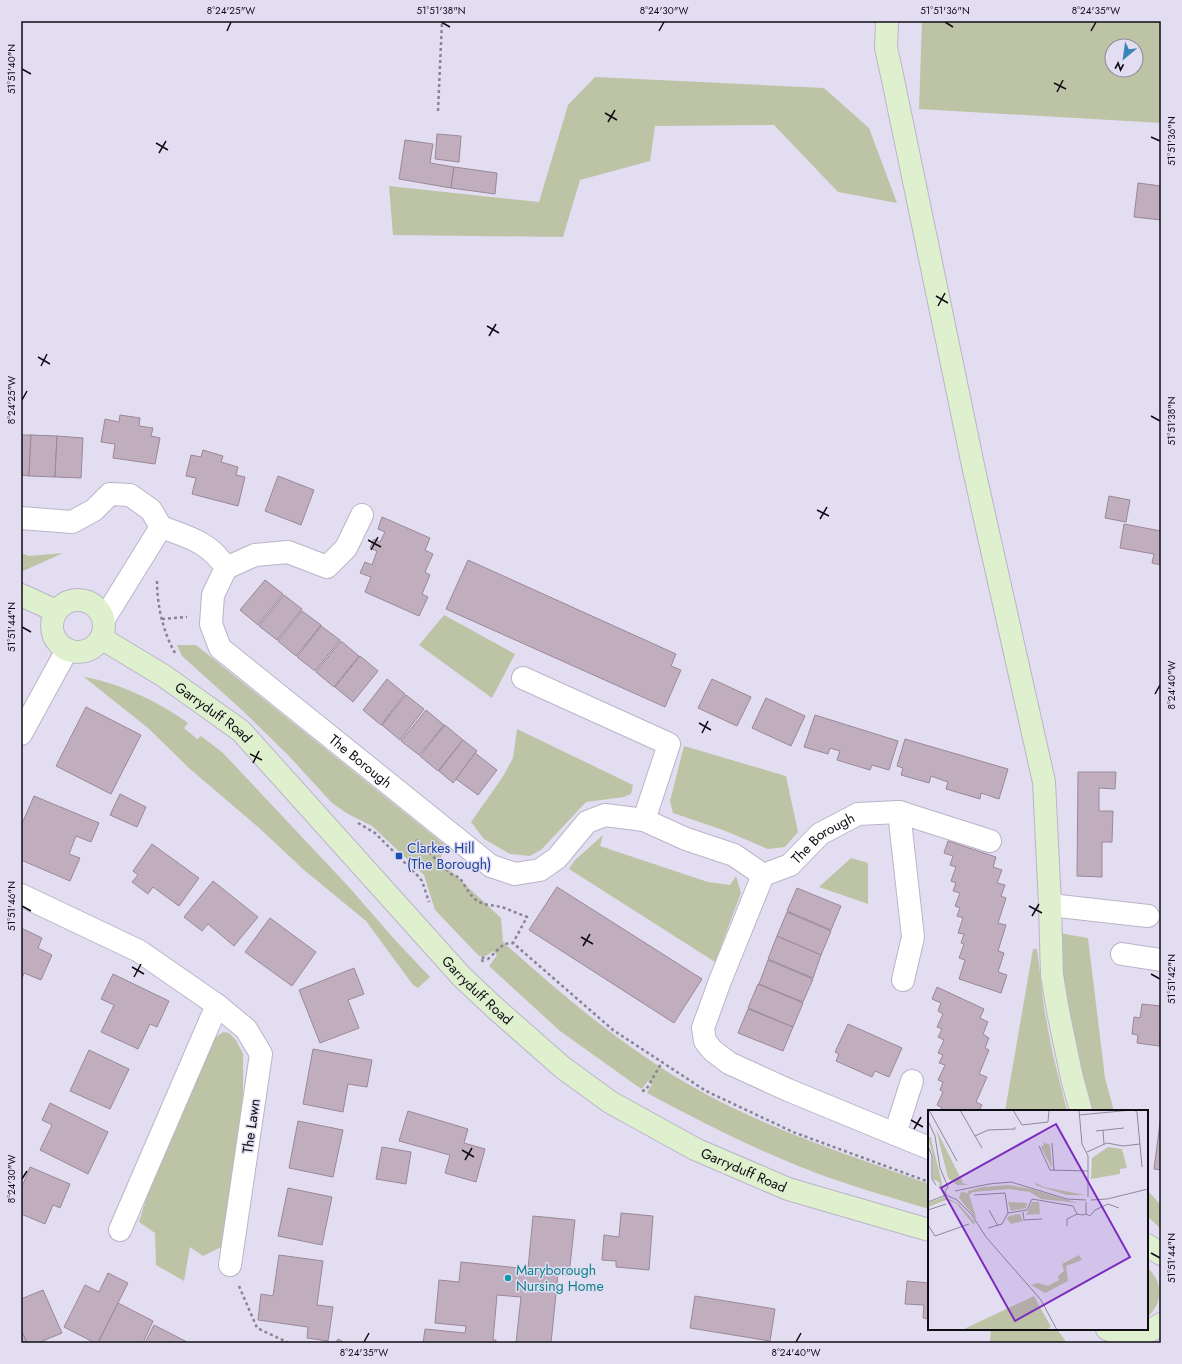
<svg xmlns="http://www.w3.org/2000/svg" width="1182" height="1364" viewBox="0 0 1182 1364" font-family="Jost,sans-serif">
<rect width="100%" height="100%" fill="#e3ddf2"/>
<g fill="#bdc4a6" fill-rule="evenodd">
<path d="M922,21H1161V123L919,109ZM1112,46H1136V70H1112Z"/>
<path d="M595,77L824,88L869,128L897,203L838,192L774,125L655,126L650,161L580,180L563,237L393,235L389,186L539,202L568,105Z"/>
<path d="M21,553L29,556L63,553L21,572Z"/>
<path d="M444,615L515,654L492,698L419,645Z"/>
<path d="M177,645H196L445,845L440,861L501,918L503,942C571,1003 641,1062 723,1103C789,1136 860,1159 929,1184V1209C886,1196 843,1184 801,1167C748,1146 697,1120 647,1093L652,1084L648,1081L642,1089L637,1086L560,1031L489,966L497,955L493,951L486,956H479L435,910L424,875L372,826L348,814L332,803L288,755L243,711L182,656Z"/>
<path d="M84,677C120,683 159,702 188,723L184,728L197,739L201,736L223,753L348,886L396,941L430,977L418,988L413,985L366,921L304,870L257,826L190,769L148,728Z"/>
<path d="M517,729L633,785L631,794L624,797L586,802L541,850L530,856L510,854L484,839L471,822L502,778L513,758Z"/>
<path d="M684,746L786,776L798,832L785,847L768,849L723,830L673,813L670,801Z"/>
<path d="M603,835L600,846L708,882L730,885L736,876L741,893L715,962L569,869L574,861Z"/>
<path d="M851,858L868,863V904L819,887Z"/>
<path d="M1059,933L1088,938L1105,1078L1114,1111H1092L1072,1033L1063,1006Z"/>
<path d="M1033,949H1037L1044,1008L1053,1055L1067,1111H1005Z"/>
<path d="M223,1032L229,1033L236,1040L243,1054V1093L230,1215L221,1247L203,1256L190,1247L184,1281L156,1265L155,1233L139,1222L154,1174L212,1040Z"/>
<path d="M1147,1190L1161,1205V1229L1147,1216Z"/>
<path d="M1147,1267C1163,1281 1164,1303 1147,1317Z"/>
<path d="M991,1329H1057L1067,1343H990Z"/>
</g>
<g fill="#c0aebe" stroke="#9a8897">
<path d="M437,134L461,136L459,162L435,159Z"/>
<path d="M405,140L433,144L430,163L454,167L451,188L399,179Z"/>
<path d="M454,167L497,173L495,194L451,188Z"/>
<path d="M1138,183L1161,186V220L1134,217Z"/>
<path d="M120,415L140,418L139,426L153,428L151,436L160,438L155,464L113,458L115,444L101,442L105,419L119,422Z"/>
<path d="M21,435H31L29,476L21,475Z"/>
<path d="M31,435L57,436L55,477L29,476Z"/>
<path d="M57,436L83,438L81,478L55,477Z"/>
<path d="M203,450L223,456L221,462L238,467L236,475L245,477L238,506L192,494L196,478L186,476L191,455L201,457Z"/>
<path d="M278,476L314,490L301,525L265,511Z"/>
<path d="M1109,496L1130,500L1126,522L1105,518Z"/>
<path d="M382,517L430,538L425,550L433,554L425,572L430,575L422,594L428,597L419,616L365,592L371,577L360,573L365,562L372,565L377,551L370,548L374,539L380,542L385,532L378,529Z"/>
<path d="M1124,524L1161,531V565L1152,563L1154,554L1120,548Z"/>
<path d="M468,560L676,654L671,666L681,670L665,707L446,609Z"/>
<path d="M265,580L283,594L258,625L240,610Z"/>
<path d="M284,595L302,609L277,640L259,626Z"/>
<path d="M302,611L321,625L296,656L278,641Z"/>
<path d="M321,626L340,640L315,671L297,657Z"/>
<path d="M341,641L359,656L334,687L316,672Z"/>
<path d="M360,656L378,671L353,702L335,687Z"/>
<path d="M387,679L405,694L381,725L363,710Z"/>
<path d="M712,679L751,697L737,726L698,708Z"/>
<path d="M406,695L424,709L400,740L382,725Z"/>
<path d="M766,698L805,716L791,746L752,728Z"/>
<path d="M86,707L141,735L111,794L56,766Z"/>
<path d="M426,710L444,725L419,755L401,741Z"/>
<path d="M815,715L898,741L889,770L872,765L870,770L837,760L840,751L830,748L828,754L804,747Z"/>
<path d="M445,725L463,740L438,771L420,756Z"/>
<path d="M905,739L1008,769L999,799L981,793L980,799L946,789L948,782L931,776L929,783L901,775L903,768L897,766Z"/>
<path d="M463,740L477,751L453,783L439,771Z"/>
<path d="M475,753L497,770L478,795L456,779Z"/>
<path d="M1078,772H1116L1115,789L1099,788V811H1113L1112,842H1102V877L1077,876Z"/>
<path d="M120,794L146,807L137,827L110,815Z"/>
<path d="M34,796L99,823L91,842L76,836L69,854L80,858L70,881L21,860V826Z"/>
<path d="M948,841L996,857L993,867L1002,870L997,883L1005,885L1001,896L1006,898L998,923L1006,925L998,951L1004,953L998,972L1007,975L1001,993L959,979L965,960L959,958L964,944L961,943L964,934L958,933L963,918L957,916L960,908L955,906L960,893L953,891L956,883L951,881L956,867L950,865L953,856L944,853Z"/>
<path d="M152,844L199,878L179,906L153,887L148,894L132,882L138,875L133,871Z"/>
<path d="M213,881L258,917L234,946L208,924L202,931L184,917Z"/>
<path d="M557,887L702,979L674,1023L529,930Z"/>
<path d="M797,888L841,906L831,930L787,911Z"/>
<path d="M787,912L831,931L821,955L777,936Z"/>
<path d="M270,918L316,952L292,986L245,952Z"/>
<path d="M21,928L42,938L38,948L52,955L41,980L24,973L21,981Z"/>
<path d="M777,936L821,955L813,978L768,959Z"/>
<path d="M768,960L813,979L803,1002L759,984Z"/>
<path d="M354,968L364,994L348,1000L359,1028L320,1043L299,990Z"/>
<path d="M113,974L169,1001L157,1027L150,1024L138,1049L101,1032L114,1005L101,999Z"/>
<path d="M758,984L803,1003L793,1027L748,1008Z"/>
<path d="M937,987L984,1009L980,1018L988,1022L983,1034L989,1038L985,1048L989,1050L979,1074L987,1077L976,1102L982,1105L979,1111H941L942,1108L937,1105L943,1092L940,1090L943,1082L938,1080L945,1065L939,1063L943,1055L938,1053L944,1040L938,1037L942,1029L937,1027L943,1014L938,1011L941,1003L932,999Z"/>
<path d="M1142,1004L1161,1006V1028L1159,1046L1137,1043L1138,1035L1132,1034L1134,1017L1140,1018Z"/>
<path d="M748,1009L793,1027L783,1051L738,1033Z"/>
<path d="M848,1024L902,1048L889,1077L875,1071L872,1077L836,1061L839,1054L835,1052Z"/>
<path d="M313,1049L372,1060L367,1087L348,1084L343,1112L303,1104Z"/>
<path d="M89,1050L129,1069L110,1109L70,1091Z"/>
<path d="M50,1103L108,1132L88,1174L40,1150L52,1125L42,1120Z"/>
<path d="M408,1111L468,1129L464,1143L485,1149L476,1182L445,1173L450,1155L399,1141Z"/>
<path d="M1161,1115V1170L1154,1169Z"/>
<path d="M298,1121L343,1130L333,1177L289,1168Z"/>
<path d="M382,1147L411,1152L406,1184L376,1179Z"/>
<path d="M30,1167L70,1184L60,1208L53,1205L45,1224L21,1214V1189Z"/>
<path d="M288,1188L332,1197L322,1245L278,1236Z"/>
<path d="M621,1213L653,1216L649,1270L616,1267V1261L602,1260L604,1235L619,1237Z"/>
<path d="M533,1216L575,1220L569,1275L558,1274L551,1343H516L521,1297L497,1295L493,1340H496V1343H423L425,1329L465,1333L466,1326L435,1323L439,1280L459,1282L461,1262L528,1269Z"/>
<path d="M279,1255L323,1261L317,1305L333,1307L328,1341L307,1338L308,1327L258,1320L261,1294L273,1296Z"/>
<path d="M108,1273L128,1283L98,1343H95L64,1327L85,1285L99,1292Z"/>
<path d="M907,1281L929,1283V1319L923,1318L924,1305L905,1304Z"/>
<path d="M43,1290L62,1333L38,1343H27L21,1330V1299Z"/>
<path d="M695,1296L775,1309L770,1341L690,1328Z"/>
<path d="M118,1303L153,1321L143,1343H98Z"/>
<path d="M154,1325L189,1343H145Z"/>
<path d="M21,1330L27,1343H21Z"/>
<path d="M338,1339L345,1343H336Z"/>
</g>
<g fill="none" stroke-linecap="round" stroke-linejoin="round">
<defs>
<g id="street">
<path d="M21,518L72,522L94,510L110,494L130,495L151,510L161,527"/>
<path d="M226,568L255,555L288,552L327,567L346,548L362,515"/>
<path id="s1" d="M104,619L161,527C188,537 210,542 226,568L213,595L211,624L220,648L491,866L515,874L540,870L557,858L587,822L605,815L644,820L686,839L734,855L763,875L790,865L820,834L858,814L899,812L990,841"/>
<path d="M523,678L669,744L644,820"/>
<path d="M21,734L67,650"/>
<path d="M899,812L913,937L903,980"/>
<path d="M763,875L720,981L703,1028L705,1041L712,1050L729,1063L788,1090L929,1148"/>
<path d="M21,895L139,951L217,1005L246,1029L261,1054L230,1265"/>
<path d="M1050,905L1148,916"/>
<path d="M1122,954L1161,960"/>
<path d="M895,1134L912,1081"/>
<path d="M120,1230L217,1005"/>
</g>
<g id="secondary">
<path d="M887,21L886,48L892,75L974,470L1044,782L1050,905L1052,975L1058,1011L1072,1078L1081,1111"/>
<path d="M21,595L56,611"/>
<circle cx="78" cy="626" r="26"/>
<path id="s2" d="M101,638L164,676L241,731L462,977L495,1008L562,1067L610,1102L695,1149L788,1189L929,1230"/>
<path d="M1147,1245L1161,1254"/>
<path d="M1107,1329C1127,1339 1143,1337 1161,1324"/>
</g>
</defs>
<use href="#street" stroke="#bbb4c9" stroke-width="24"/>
<use href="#secondary" stroke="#bbb4c9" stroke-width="24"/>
<g stroke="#898493" stroke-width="2.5" stroke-dasharray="3 3" stroke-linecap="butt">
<path d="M438,111L442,21"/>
<path d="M157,581C157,605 163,632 175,653"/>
<path d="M162,619L187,617"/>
<path d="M358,823L375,833L418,876L422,881L429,902"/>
<path d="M416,840L451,874L460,878L470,894L477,901L484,904L502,907L527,917L513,943L613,1030L706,1091L793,1132L929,1182"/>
<path d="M483,962L481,957L488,959L504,944L513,943"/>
<path d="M642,1091L646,1090L662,1062"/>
<path d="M239,1286L257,1328L289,1343"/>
</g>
<use href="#street" stroke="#fff" stroke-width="22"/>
<use href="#secondary" stroke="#def0ce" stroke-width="22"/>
</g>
<path fill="none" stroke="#0f0c14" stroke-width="1.5" d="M441,22L450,27M945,22L953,27M227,31L231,22M659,31L664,22M1091,31L1096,22M22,69L31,74M1054,83L1066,89M1057,92L1063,80M605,113L617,120M608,122L615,110M1151,137L1160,141M156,143L168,150M159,153L166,141M936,296L948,303M938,306L945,293M487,326L499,333M489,336L496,324M38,357L50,364M41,366L47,354M22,400L27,391M1151,416L1160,421M817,510L829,516M820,519L827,507M368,540L381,547M371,550L378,537M22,627L31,632M1155,694L1160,685M699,723L711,730M702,733L708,721M250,754L262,760M253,763L259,751M22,906L31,911M1029,906L1042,913M1032,916L1039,904M581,937L593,944M583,946L590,934M132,967L144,974M1151,974L1160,979M134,977L141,964M911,1120L923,1127M914,1129L921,1117M462,1150L474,1157M465,1160L472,1148M22,1179L27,1171M1151,1253L1160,1258M364,1342L369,1333M796,1342L801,1333"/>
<rect fill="#1a4fb4" stroke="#e3ddf2" stroke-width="1.5" x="395" y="852" width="8" height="8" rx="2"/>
<circle fill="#0f9aa8" stroke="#e3ddf2" stroke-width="1.5" cx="508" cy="1278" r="4"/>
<g text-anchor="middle" stroke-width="3" stroke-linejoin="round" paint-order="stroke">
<g font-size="14" fill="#0f0c14" stroke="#e3ddf2">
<text dy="5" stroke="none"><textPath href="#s2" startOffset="135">Garryduff Road</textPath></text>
<text dy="5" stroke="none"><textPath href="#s1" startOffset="452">The Borough</textPath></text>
<text dy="5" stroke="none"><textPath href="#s1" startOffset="1000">The Borough</textPath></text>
<text dy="5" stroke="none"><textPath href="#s2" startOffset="519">Garryduff Road</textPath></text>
<text transform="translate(251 1126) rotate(-82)" y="5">The Lawn</text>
<text dy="5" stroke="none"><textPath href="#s2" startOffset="843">Garryduff Road</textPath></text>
</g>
<g font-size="14" fill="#164399" stroke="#e3ddf2" text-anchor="start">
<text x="407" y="853">Clarkes Hill<tspan x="407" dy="16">(The Borough)</tspan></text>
</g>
<g font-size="14" fill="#0d838f" stroke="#e3ddf2" text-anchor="start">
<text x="516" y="1275">Maryborough<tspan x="516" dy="16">Nursing Home</tspan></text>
</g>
</g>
<g transform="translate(928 1110)">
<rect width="220" height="220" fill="#e3ddf2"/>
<path d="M8,19L35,73L40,75H29L20,68ZM0,27H3L4,33L14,73L13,79L10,78L12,73L5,69V47ZM115,32L122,35L124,58L113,37L116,35ZM180,37L194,39L199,58L192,59V64L163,69L164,48ZM108,73L116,77L157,85H139L107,75ZM81,75L103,79L150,93L113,89L102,82L81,79L45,82L41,85L49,110L31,88L33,82L40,83V81L54,77ZM16,87L30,93L48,113L45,114L28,93L18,90L0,97V93ZM80,92L99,93V94L98,98L83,101ZM104,92H111L112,104L98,105ZM92,104L95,111L83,114L79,109L81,106ZM151,145L154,150L138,156L140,171L117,183L103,175L110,173L120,176L131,170L130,166L136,161L134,154ZM106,186L123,217L117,220H34Z" fill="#bdc4a6"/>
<path fill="none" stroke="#8e8999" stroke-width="1" d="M1,0L29,51M32,0L54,38M85,0L94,15L120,12L121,0M151,0L154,34L160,46V87M206,0L209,2L214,57M151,5L204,0M0,11L7,26L12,58L20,77M175,20L176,34M168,21L196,18M47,26L60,20L87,19V17M124,33L126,61M0,36L4,46V69L8,75M111,36L122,60L160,61M159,42L179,33L195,36L212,34M20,77L17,81L18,85L29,90L44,105L58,127L113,190L129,220M27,81L61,74L83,72L139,89L158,90M46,85L77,83L80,103M163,90L179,89L220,79M0,92L18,85M0,100L18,94M61,100L70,116M95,102L96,110L114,109M158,104L162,106L167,100L180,94L191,98M0,115L7,126L41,114M139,116V109L149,104M60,118L74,114L80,103L99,100L104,89L145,96L149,104L154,105L158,104V92"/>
<path fill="#7b2cbf" fill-opacity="0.15" stroke="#7b2cbf" stroke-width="2" d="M128,14L202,147L87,211L13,78Z"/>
<rect width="220" height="220" fill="none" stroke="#0f0c14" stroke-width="2"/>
</g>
<rect width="1182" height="1364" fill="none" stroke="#e3ddf2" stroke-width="44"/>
<g transform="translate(1124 58) rotate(209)"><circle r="19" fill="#e3ddf2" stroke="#8e8999"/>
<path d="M0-3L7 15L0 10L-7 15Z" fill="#3785b7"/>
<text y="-6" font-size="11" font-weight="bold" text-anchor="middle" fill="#0f0c14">N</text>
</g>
<rect x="22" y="22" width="1138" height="1320" fill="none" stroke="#0f0c14" stroke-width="1.5"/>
<g font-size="10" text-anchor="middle" fill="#0f0c14">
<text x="231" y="14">8°24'25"W</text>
<text x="441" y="14">51°51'38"N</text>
<text x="664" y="14">8°24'30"W</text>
<text x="945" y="14">51°51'36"N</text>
<text x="1096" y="14">8°24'35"W</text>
<text transform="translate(11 69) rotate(-90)" y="4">51°51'40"N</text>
<text transform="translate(1171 141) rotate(-90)" y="4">51°51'36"N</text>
<text transform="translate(11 400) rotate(-90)" y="4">8°24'25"W</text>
<text transform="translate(1171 421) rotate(-90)" y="4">51°51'38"N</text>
<text transform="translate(11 627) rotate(-90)" y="4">51°51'44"N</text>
<text transform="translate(1171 685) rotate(-90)" y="4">8°24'40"W</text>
<text transform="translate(11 906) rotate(-90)" y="4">51°51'46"N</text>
<text transform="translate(1171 979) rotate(-90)" y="4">51°51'42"N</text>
<text transform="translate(11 1179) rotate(-90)" y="4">8°24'30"W</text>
<text transform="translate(1171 1258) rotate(-90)" y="4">51°51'44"N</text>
<text x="364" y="1356">8°24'35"W</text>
<text x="796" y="1356">8°24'40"W</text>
</g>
</svg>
